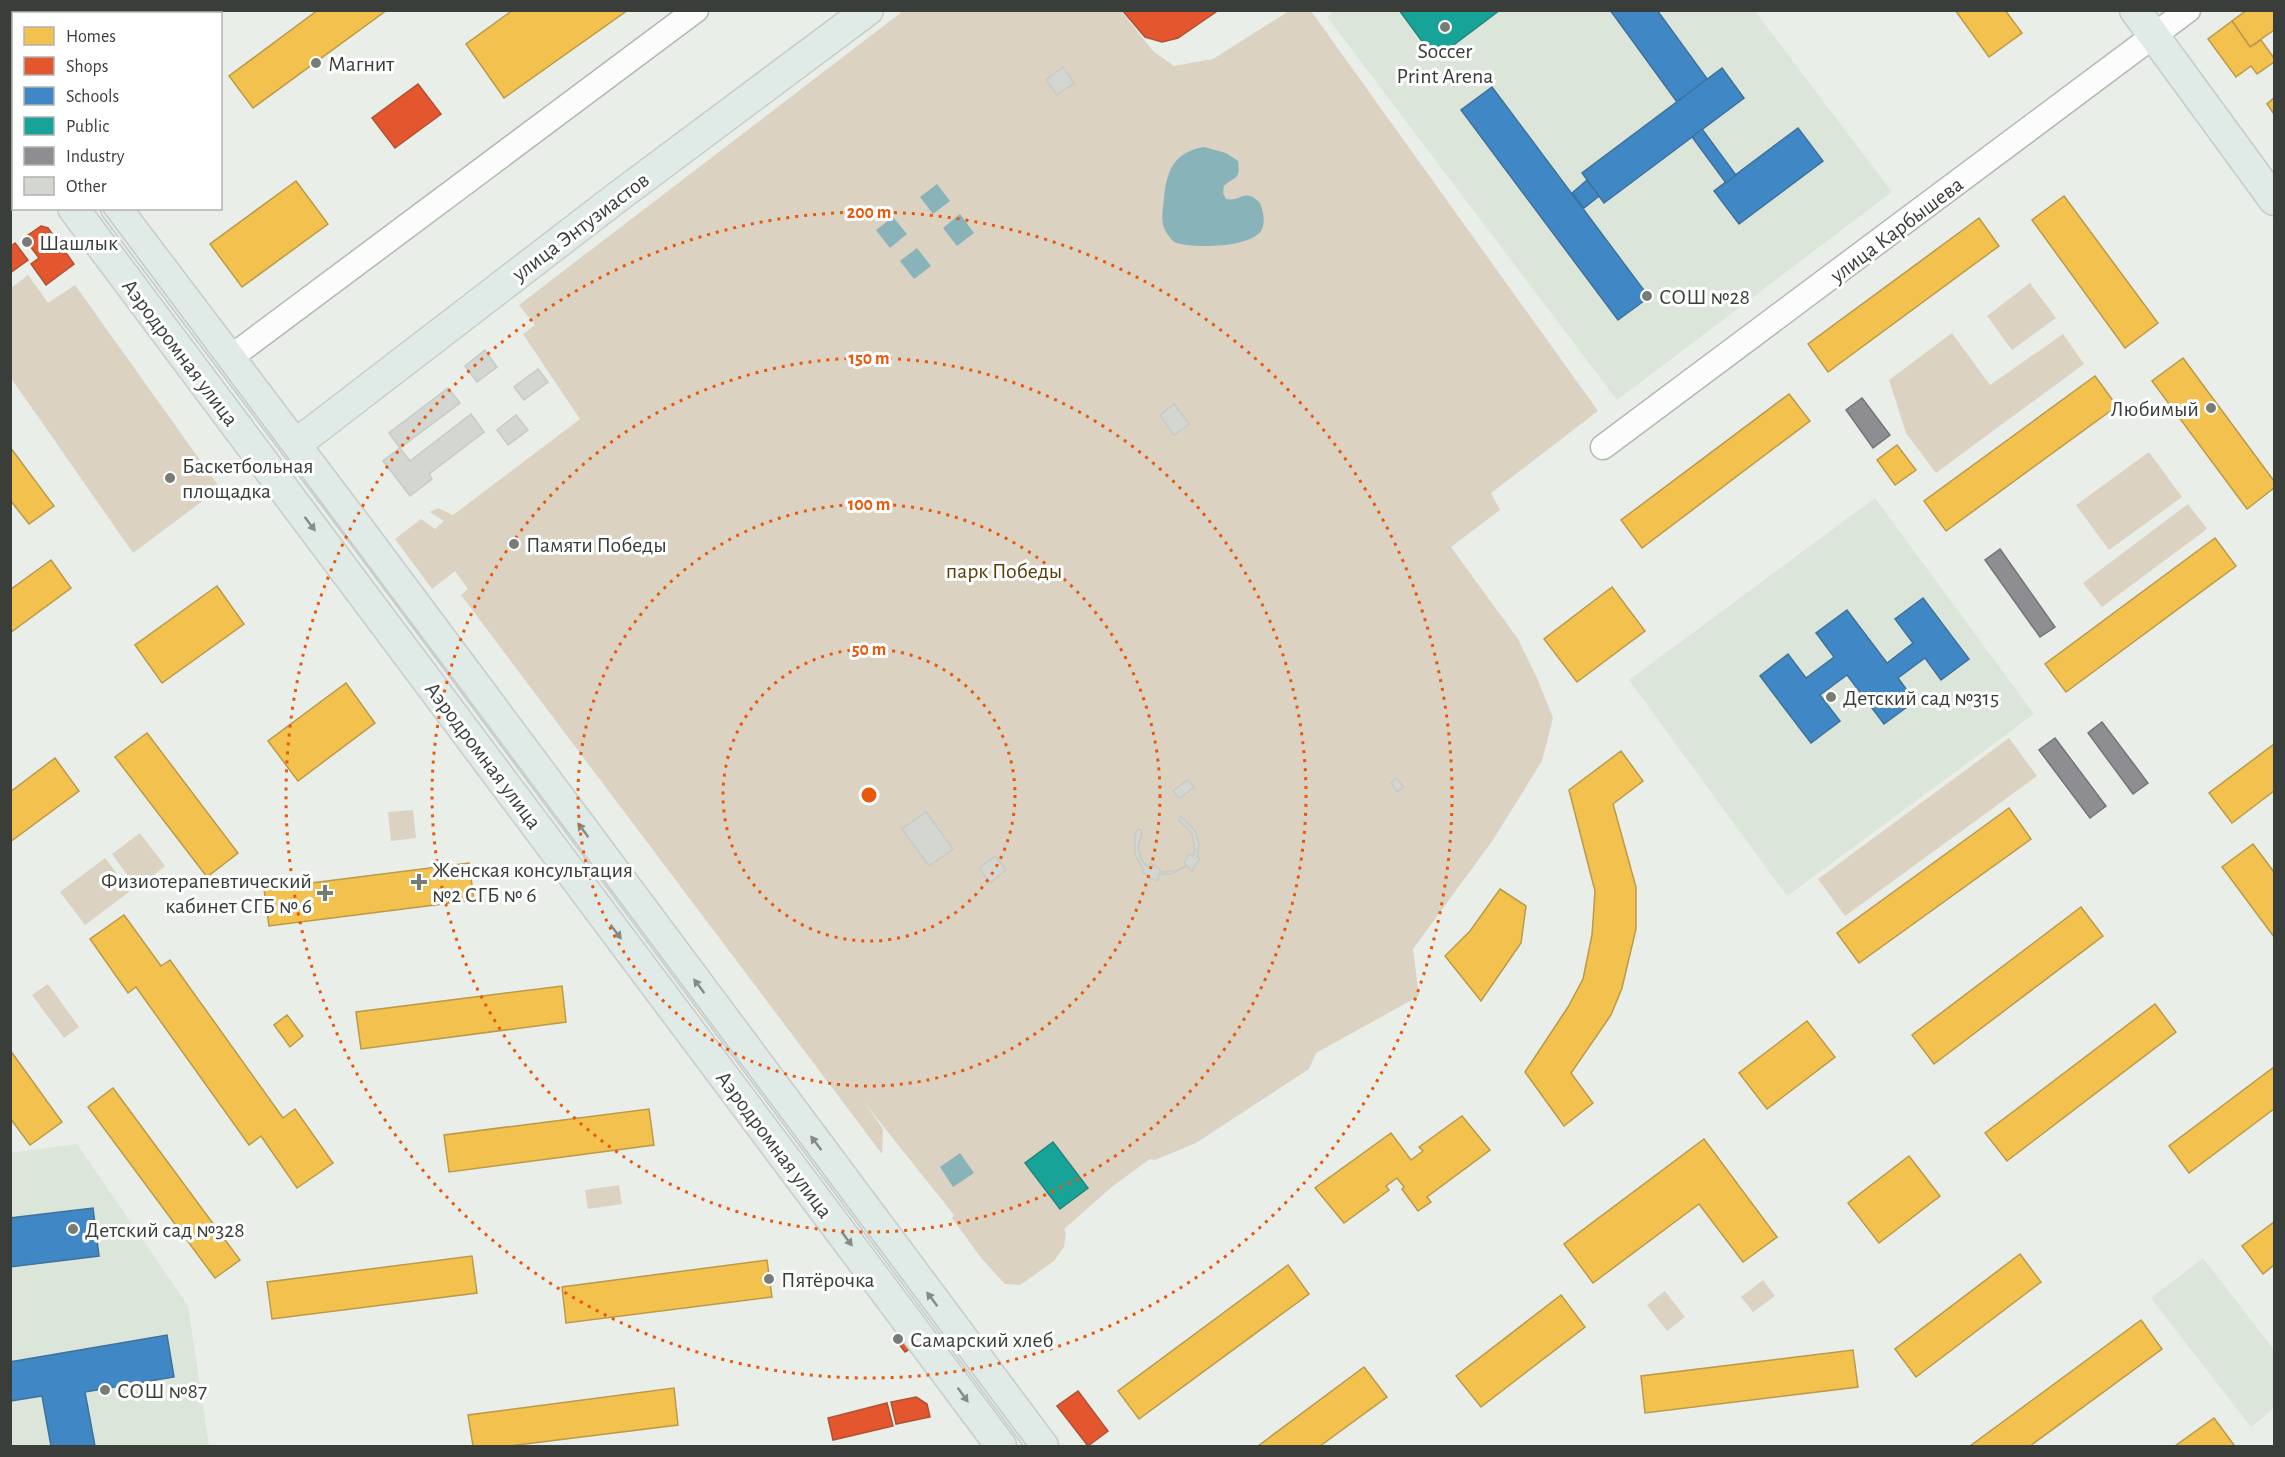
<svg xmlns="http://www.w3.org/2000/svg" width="2285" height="1457" viewBox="0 0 2285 1457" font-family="'Alegreya Sans',sans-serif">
<rect width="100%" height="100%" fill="#e9eee9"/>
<g fill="#dbe5da">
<path d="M1335,10L1755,11L1892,192L1617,400L1327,17Z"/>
<path d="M1875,498L2034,714L1787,896L1629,680Z"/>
<path d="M77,1144L188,1306L209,1446H11L10,1153Z"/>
<path d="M2203,1258L2274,1350V1408L2251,1427L2151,1298Z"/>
</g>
<g fill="#dbd2c1">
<path d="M903,11H1121L1153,51L1174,66L1213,59L1289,11H1311L1598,411L1491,493L1500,510L1451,547L1518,639L1537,678L1553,718L1542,761L1493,840L1413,949L1419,996L1316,1053L1309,1069L1196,1143L1155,1160L1150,1159L1113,1186L1064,1229L1066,1233L1064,1247L1054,1261L1020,1285L1005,1284L981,1258L952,1218L954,1215L864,1102L883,1129L882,1154L461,595L468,589L455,571L432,589L395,539L421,519L435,529L444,521L430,512L438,508L453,515L580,419L523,334L535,325L519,305Z"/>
<path d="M28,275L48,303L75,285L220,488L133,553L11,378V288Z"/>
<path d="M2030,283L2056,318L2012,350L1987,316Z"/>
<path d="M1952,333L1990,385L2063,334L2084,364L1936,473L1906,433L1889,380Z"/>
<path d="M2149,452L2182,497L2109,550L2076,505Z"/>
<path d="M2188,504L2207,529L2102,607L2083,583Z"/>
<path d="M2009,738L2037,776L1845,916L1818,879Z"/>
<path d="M413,810L416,838L391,841L388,812Z"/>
<path d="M140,833L165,866L137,888L112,854Z"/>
<path d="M105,858L130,891L85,925L60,892Z"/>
<path d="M48,984L79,1027L64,1038L32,995Z"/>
<path d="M619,1185L622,1204L588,1209L585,1190Z"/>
<path d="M1763,1280L1775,1296L1753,1312L1741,1297Z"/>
<path d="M1665,1291L1685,1317L1667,1331L1647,1305Z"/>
</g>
<g fill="#88b3b8">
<path d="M1204,147L1226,153L1238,161C1241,181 1234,176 1224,186L1223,193L1226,199C1242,202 1244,187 1260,203C1263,211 1266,223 1261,231C1249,248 1192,249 1174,242C1159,226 1162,218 1164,198C1167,170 1174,152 1204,147Z"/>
<path d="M937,184L950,201L933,214L920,197Z"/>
<path d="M960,214L974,233L957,246L943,228Z"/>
<path d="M893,217L907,234L890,248L876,230Z"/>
<path d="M917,248L931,266L914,279L900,261Z"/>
<path d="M960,1153L974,1173L953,1187L940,1167Z"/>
</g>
<g fill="#f2c14e" stroke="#bb9a48" stroke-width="1.5">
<path d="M119,10H166L169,14H121Z"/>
<path d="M318,10H387L253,108L229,76Z"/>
<path d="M513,10H628L504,98L466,44Z"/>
<path d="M1955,10H2005L2022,33L1989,57Z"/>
<path d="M2247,10H2274V30L2250,47L2232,21Z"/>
<path d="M2232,21L2250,47L2261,40L2274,58V62L2257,74L2251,66L2236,77L2208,39Z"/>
<path d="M2274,98V114L2267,104Z"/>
<path d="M296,181L328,224L242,287L210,244Z"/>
<path d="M2064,196L2158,323L2125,348L2032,220Z"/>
<path d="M1979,218L1999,246L1828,372L1808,344Z"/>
<path d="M2183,358L2274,481V488L2247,509L2152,381Z"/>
<path d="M2095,376L2117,406L1946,531L1924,501Z"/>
<path d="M1789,394L1810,421L1642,548L1621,520Z"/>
<path d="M1897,445L1916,470L1895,485L1877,460Z"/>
<path d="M10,447L54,506L29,524L10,500Z"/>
<path d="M2215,538L2236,566L2066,692L2045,664Z"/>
<path d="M51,560L71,588L10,633V590Z"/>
<path d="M217,586L244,624L162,683L135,645Z"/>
<path d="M1612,587L1645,631L1577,682L1544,639Z"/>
<path d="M346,683L375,723L298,781L268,741Z"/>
<path d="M147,733L238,853L207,877L115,757Z"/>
<path d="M2274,744V791L2232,823L2209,793Z"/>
<path d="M1621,751L1643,781L1613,804L1636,887V929L1622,988L1611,1015L1571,1073L1593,1103L1564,1126L1525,1072L1568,1007L1583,979L1592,935L1595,891L1569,790Z"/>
<path d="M55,758L79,791L10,842V792Z"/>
<path d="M2009,808L2031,839L1859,963L1837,933Z"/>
<path d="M2253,844L2274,872V937L2222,867Z"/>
<path d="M469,863L474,900L269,926L264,889Z"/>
<path d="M1500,889L1526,906L1521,943L1481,1001L1445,956L1470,931Z"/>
<path d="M2081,907L2103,936L1934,1064L1912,1035Z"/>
<path d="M124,915L161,966L170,960L283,1118L295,1109L333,1163L297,1188L261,1136L249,1145L136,987L128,993L90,939Z"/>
<path d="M562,986L566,1022L361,1049L356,1012Z"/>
<path d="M2155,1004L2176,1032L2007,1161L1985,1133Z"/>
<path d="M287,1015L303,1036L290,1047L274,1025Z"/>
<path d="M1807,1021L1835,1057L1767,1109L1739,1073Z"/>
<path d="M10,1050L62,1122L30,1145L10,1118Z"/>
<path d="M2274,1067V1109L2189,1173L2169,1146Z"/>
<path d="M113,1088L240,1260L215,1278L88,1107Z"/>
<path d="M649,1109L654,1145L449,1172L444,1135Z"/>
<path d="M1462,1116L1490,1150L1427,1197L1431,1202L1418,1211L1402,1189L1404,1187L1397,1178L1386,1186L1389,1190L1344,1223L1315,1188L1391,1133L1411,1160L1423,1151L1419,1147Z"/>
<path d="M1704,1139L1777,1237L1743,1262L1699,1204L1593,1283L1564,1244Z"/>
<path d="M1909,1156L1940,1196L1879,1243L1848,1203Z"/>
<path d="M2274,1222V1265L2263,1274L2242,1246Z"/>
<path d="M2020,1254L2041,1282L1916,1377L1895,1349Z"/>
<path d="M472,1256L477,1293L272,1319L267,1282Z"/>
<path d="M767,1260L772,1297L566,1323L562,1287Z"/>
<path d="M1288,1265L1309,1294L1139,1419L1118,1391Z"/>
<path d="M1561,1295L1585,1327L1481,1407L1456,1376Z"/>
<path d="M2141,1320L2162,1349L2030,1446H1970Z"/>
<path d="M1853,1350L1858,1387L1645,1413L1641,1376Z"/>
<path d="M1364,1367L1387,1397L1320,1446H1258Z"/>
<path d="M674,1388L678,1425L509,1446H473L468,1415Z"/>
<path d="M2214,1418L2234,1445L2232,1446H2175Z"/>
</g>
<g fill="#e4572e" stroke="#b15032" stroke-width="1.5">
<path d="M1122,10H1214L1216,12L1178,38L1162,42L1145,37Z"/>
<path d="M418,84L441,114L395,148L372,118Z"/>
<path d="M41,226L48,228L74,264L46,285L31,264L39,258L24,238Z"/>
<path d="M15,243L28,260L10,273V247Z"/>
<path d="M900,1335L910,1349L905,1352L895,1339Z"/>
<path d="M1078,1391L1108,1431L1088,1446L1057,1406Z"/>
<path d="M916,1397L927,1404L930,1417L896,1424L891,1402Z"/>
<path d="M887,1403L893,1426L833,1440L828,1418Z"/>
</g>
<g fill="#3f88c5" stroke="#3e729b" stroke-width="1.5">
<path d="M1610,10H1657L1708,80L1677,102Z"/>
<path d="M1722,68L1744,98L1604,203L1582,173Z"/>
<path d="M1492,87L1649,297L1618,320L1461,110Z"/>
<path d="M1798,128L1823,161L1739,224L1714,191Z"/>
<path d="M1702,129L1736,175L1726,183L1692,137Z"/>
<path d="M1587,180L1599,196L1584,208L1572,193Z"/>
<path d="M1923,598L1969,659L1941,680L1925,658L1898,678L1915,701L1884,724L1847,675L1820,695L1840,721L1811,743L1760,676L1788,654L1806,678L1834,657L1816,633L1847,610L1887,663L1913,643L1895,619Z"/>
<path d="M93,1208L99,1256L10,1267V1218Z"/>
<path d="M167,1335L174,1377L85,1392L95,1446H51L42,1396L10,1401V1362Z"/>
</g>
<g fill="#17a398" stroke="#22857c" stroke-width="1.5">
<path d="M1399,10H1500L1435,59Z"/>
<path d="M1053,1142L1088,1188L1060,1209L1025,1163Z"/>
</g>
<g fill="#8d8d92" stroke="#747578" stroke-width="1.5">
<path d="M1862,398L1890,435L1873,448L1846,410Z"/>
<path d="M2000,549L2055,627L2040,637L1985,560Z"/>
<path d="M2102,722L2148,783L2133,794L2088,733Z"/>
<path d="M2055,738L2106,806L2090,818L2039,750Z"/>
</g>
<g fill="#d3d6d1" stroke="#c7cac5" stroke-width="1.5">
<path d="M1063,67L1074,83L1057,95L1046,80Z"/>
<path d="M485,350L497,367L477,382L465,366Z"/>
<path d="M538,369L548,382L524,400L514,387Z"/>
<path d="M448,388L460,403L400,448L389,433Z"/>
<path d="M1174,404L1189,424L1174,435L1160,415Z"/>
<path d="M471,414L484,432L429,474L432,479L410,496L383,461L400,448L410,461Z"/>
<path d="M516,415L528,430L508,445L497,430Z"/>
<path d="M1397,778L1403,787L1397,792L1391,783Z"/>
<path d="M1188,780L1194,787L1179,799L1173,791Z"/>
<path d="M926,812L953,849L929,866L902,829Z"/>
<path d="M1181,816L1195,831L1199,844L1197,857L1200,858L1192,871L1187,866L1171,874H1159L1158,881L1150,878L1142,872L1144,870L1135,855V835L1138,829L1142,831L1138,848L1141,859L1147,867L1150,863L1160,869V872L1176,871L1186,865L1184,863L1189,854L1193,856L1195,850L1192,833L1179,820Z"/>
<path d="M995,856L1006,870L990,883L979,868Z"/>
</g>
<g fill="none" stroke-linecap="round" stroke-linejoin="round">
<defs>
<g id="minor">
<path d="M230,358L696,10"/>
<path d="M1603,447L2188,10"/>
</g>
<g id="major">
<path d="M2135,10L2274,200"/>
<path d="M10,68L14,72"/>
<path d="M10,125L14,129"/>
<path d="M73,208L1001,1446"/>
<path d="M116,208L362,533L1043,1446"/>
<path d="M295,445L615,199L868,10"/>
</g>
</defs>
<use href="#minor" stroke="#b4b8b4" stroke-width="27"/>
<use href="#major" stroke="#c8cbc8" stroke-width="33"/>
<use href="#minor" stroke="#fcfcfc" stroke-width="24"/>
<use href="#major" stroke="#e0ebe7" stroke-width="30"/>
<g stroke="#c8c9c8" stroke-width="1.5">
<path d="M10,88L14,92"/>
<path d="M10,101L14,105"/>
<path d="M101,208L1027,1446"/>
</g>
</g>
<defs><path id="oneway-solid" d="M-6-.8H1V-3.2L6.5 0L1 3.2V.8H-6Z" transform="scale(1.5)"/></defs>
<g fill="#858c88">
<use href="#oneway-solid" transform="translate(310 524) rotate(53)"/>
<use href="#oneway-solid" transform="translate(583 830) rotate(-127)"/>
<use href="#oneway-solid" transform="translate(616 932) rotate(53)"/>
<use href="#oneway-solid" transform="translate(699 986) rotate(-127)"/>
<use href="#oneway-solid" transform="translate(816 1143) rotate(-127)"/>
<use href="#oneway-solid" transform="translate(847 1239) rotate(53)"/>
<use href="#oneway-solid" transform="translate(932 1299) rotate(-127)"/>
<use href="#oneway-solid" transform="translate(963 1395) rotate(54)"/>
</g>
<g fill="none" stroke="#e8590c" stroke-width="3" stroke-dasharray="3 6">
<circle cx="869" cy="795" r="146"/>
<circle cx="869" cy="795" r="291"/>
<circle cx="869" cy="795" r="437"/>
<circle cx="869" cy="795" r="583"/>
</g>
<g fill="#777c77" stroke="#fff" stroke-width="2">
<circle cx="1445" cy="27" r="6"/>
<circle cx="316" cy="63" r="6"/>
<circle cx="27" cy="242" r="6"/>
<circle cx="1647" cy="296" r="6"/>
<circle cx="2211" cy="408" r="6"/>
<circle cx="170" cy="478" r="6"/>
<circle cx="514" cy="544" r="6"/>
<circle cx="1831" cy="697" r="6"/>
<path d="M416 873h6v6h6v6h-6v6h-6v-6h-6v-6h6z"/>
<path d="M322 884h6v6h6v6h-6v6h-6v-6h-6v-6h6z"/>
<circle cx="73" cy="1229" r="6"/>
<circle cx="769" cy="1279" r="6"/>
<circle cx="898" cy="1339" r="6"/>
<circle cx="105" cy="1390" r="6"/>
</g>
<g text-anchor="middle" stroke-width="6" stroke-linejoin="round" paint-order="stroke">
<g font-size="22" fill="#3a3e3a" stroke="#fff" text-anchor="start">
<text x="1445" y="58" text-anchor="middle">Soccer<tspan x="1445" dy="25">Print Arena</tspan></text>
<text x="328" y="71">Магнит</text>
<text x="39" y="250">Шашлык</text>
<text x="1659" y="304">СОШ №28</text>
<text x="2199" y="416" text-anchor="end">Любимый</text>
<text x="182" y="473">Баскетбольная<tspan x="182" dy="25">площадка</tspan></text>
<text x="526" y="552">Памяти Победы</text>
<text x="1843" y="705">Детский сад №315</text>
<text x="432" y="877">Женская консультация<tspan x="432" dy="25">№2 СГБ № 6</tspan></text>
<text x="312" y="888" text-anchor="end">Физиотерапевтический<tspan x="312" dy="25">кабинет СГБ № 6</tspan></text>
<text x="85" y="1237">Детский сад №328</text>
<text x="781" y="1287">Пятёрочка</text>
<text x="910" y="1347">Самарский хлеб</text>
<text x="117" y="1398">СОШ №87</text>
</g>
<g font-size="22" fill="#3a3e3a" stroke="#fff">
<text transform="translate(580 226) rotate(-37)" y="8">улица Энтузиастов</text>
<text transform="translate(1896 229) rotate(-37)" y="8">улица Карбышева</text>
<text transform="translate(181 352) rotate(53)" y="8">Аэродромная улица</text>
<text transform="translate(484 755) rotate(53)" y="8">Аэродромная улица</text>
<text transform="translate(775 1144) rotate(53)" y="8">Аэродромная улица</text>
</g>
<g font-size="22" fill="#593e08" stroke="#fff">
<text x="1004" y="578">парк Победы</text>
</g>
</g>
<circle cx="869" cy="795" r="9" fill="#e8590c" stroke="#fff" stroke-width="3"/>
<g font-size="18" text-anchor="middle" font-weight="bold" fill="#e8590c" stroke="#fff" stroke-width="6" stroke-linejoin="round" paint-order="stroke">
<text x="869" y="218">200 m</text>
<text x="869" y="364">150 m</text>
<text x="869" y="510">100 m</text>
<text x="869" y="655">50 m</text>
</g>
<rect width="2285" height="1457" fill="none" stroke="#3a3e3a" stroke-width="24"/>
<rect x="12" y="12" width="210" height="198" fill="#ffffff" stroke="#b0b2b0" stroke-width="1.5"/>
<rect x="24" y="27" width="30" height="18" fill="#f2c14e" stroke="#b0b2b0" stroke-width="1.5"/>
<text x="66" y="42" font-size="18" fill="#3a3e3a">Homes</text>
<rect x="24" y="57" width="30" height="18" fill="#e4572e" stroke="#b0b2b0" stroke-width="1.5"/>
<text x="66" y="72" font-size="18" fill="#3a3e3a">Shops</text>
<rect x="24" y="87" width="30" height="18" fill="#3f88c5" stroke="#b0b2b0" stroke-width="1.5"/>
<text x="66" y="102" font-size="18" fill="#3a3e3a">Schools</text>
<rect x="24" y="117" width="30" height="18" fill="#17a398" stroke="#b0b2b0" stroke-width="1.5"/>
<text x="66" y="132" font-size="18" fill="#3a3e3a">Public</text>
<rect x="24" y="147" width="30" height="18" fill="#8d8d92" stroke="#b0b2b0" stroke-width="1.5"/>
<text x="66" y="162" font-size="18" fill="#3a3e3a">Industry</text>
<rect x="24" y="177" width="30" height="18" fill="#d3d6d1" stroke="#b0b2b0" stroke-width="1.5"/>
<text x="66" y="192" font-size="18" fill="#3a3e3a">Other</text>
</svg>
